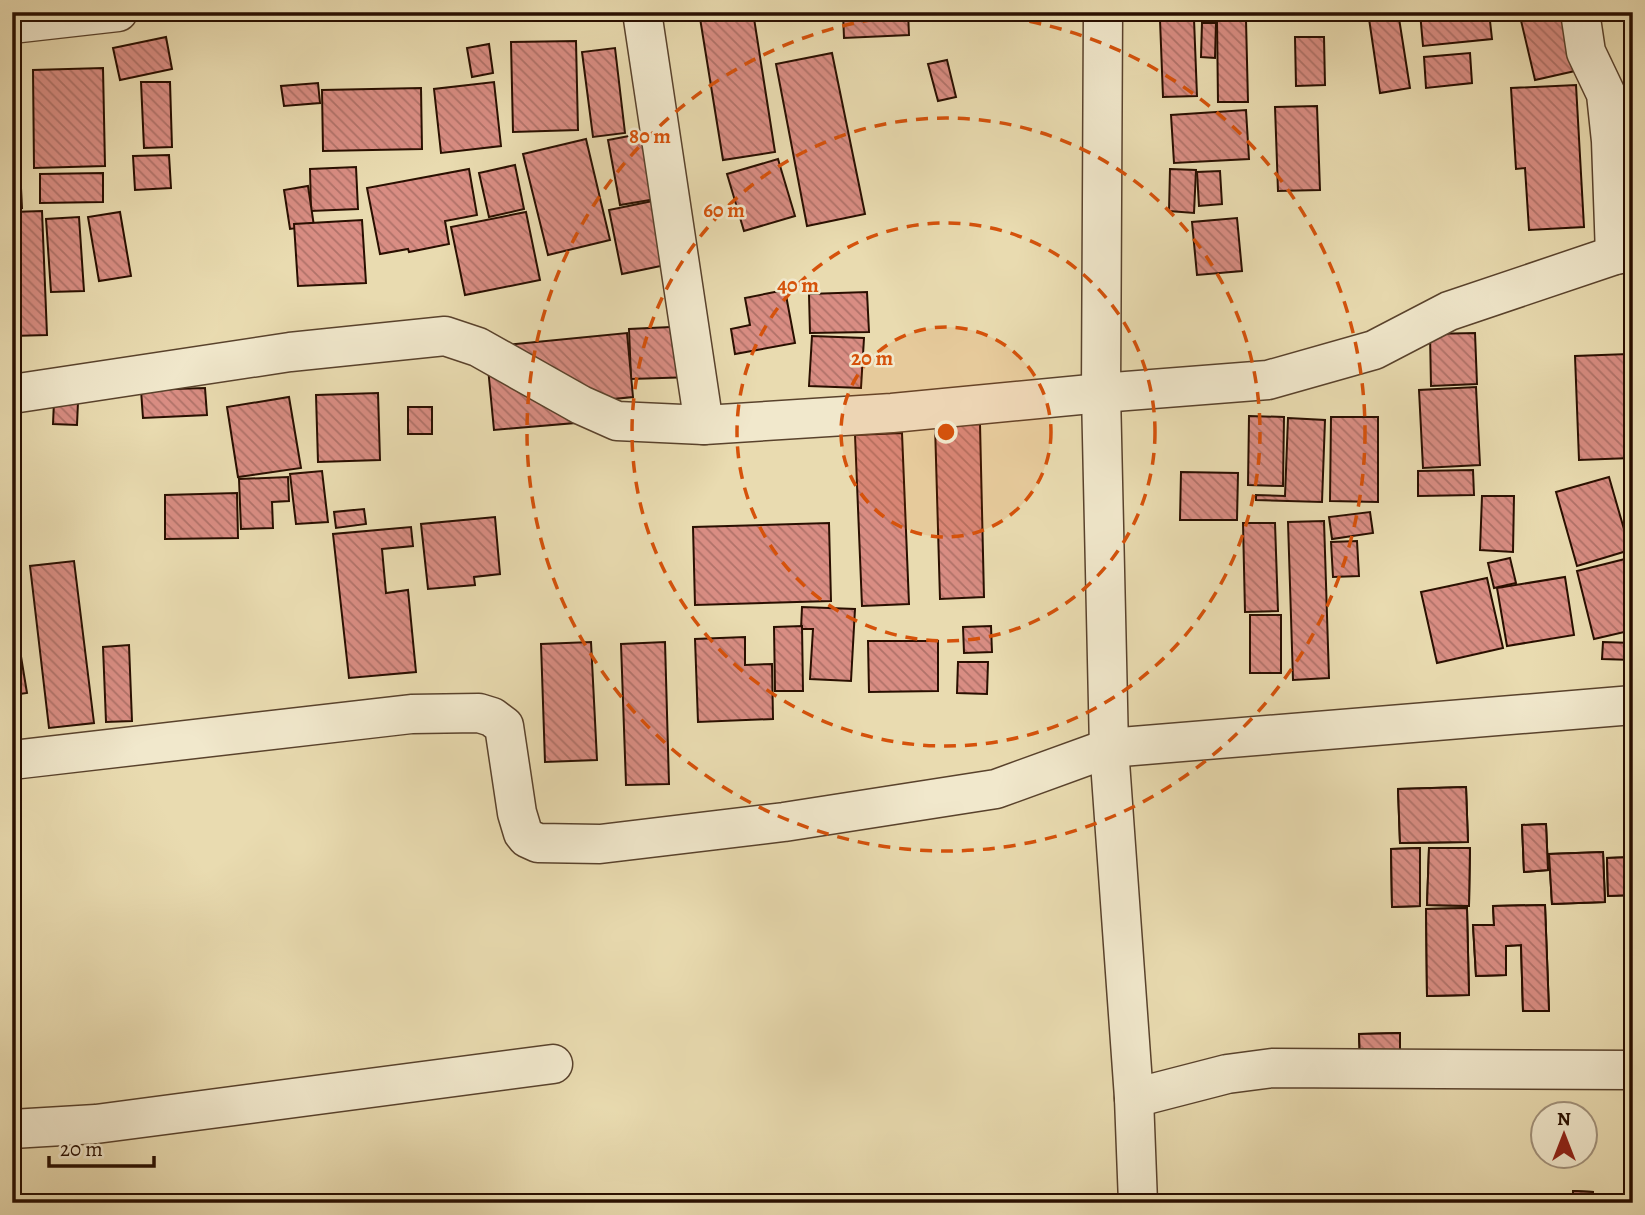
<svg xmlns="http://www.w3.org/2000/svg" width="1645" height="1215" viewBox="0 0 1645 1215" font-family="Alegreya,serif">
<defs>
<pattern id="building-back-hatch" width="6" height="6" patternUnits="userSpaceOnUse" patternTransform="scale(1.75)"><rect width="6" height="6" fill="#d98d83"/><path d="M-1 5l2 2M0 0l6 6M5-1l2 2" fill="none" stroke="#b07269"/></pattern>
</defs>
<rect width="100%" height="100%" fill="#e9dbb0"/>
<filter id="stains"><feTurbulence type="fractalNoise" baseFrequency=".00286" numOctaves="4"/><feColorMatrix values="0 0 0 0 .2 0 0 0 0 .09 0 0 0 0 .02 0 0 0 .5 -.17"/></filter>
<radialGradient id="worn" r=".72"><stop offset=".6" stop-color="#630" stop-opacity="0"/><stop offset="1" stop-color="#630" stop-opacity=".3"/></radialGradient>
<g fill="url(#building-back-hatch)" stroke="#290f00" stroke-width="2">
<path d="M699,12H753L775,152L723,160Z"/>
<path d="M843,12H908L909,35L844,38Z"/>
<path d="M1368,12H1398L1410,88L1380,93Z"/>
<path d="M1420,12H1489L1492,39L1423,46Z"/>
<path d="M1519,12H1571L1584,69L1535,80Z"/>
<path d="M1617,12H1633V17L1617,18Z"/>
<path d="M1194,19L1197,96L1163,97L1160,20Z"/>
<path d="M1217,20H1246L1248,102H1218Z"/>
<path d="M1202,23H1216L1215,58L1201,57Z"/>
<path d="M166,37L172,69L120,80L113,48Z"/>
<path d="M1295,37H1324L1325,85L1296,86Z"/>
<path d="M576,41L578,130L513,132L511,42Z"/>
<path d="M489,44L493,73L472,77L467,48Z"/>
<path d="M12,48H14L22,208L12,209Z"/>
<path d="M615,48L625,133L593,137L582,52Z"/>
<path d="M832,53L865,214L807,226L776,64Z"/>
<path d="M1470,53L1472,83L1426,88L1424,57Z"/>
<path d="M947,60L956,97L938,101L928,64Z"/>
<path d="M103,68L105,166L34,168L33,70Z"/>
<path d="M141,82H170L172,147L144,148Z"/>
<path d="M494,82L501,146L441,153L434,89Z"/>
<path d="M318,83L320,103L284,106L281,86Z"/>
<path d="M1576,85L1584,227L1529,230L1525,168L1516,169L1511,88Z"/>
<path d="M421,88L422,149L323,151L322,90Z"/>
<path d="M1317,106L1320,190L1278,191L1275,107Z"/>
<path d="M1246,110L1249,159L1174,163L1171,115Z"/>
<path d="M650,132L662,198L620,205L608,140Z"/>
<path d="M586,139L610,240L548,255L523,154Z"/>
<path d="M169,155L171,188L135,190L133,156Z"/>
<path d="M778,159L795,216L744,231L727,174Z"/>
<path d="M515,165L524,209L489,217L479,173Z"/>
<path d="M356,167L358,209L311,211L310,169Z"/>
<path d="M469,169L477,215L445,221L449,244L409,252L408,249L380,254L367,188Z"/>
<path d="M1170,169L1196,170L1194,213L1169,211Z"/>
<path d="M1220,171L1222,204L1199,206L1197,172Z"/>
<path d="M103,173V202L40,203V174Z"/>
<path d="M308,186L314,226L290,229L284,190Z"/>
<path d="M672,197L685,261L622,274L609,210Z"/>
<path d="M42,211L47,335L12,336V212Z"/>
<path d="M120,212L131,276L99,281L88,217Z"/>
<path d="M526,212L540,280L465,295L451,227Z"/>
<path d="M79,217L84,291L51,292L46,219Z"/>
<path d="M1237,218L1242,271L1197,275L1192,222Z"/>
<path d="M362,220L366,283L298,286L294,224Z"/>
<path d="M785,290L795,343L735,354L731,329L750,325L745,298Z"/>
<path d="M867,292L869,332L810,333L809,294Z"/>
<path d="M692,326L693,377L631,379L629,329Z"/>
<path d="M627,333L633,397L573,403L575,423L494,430L486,347Z"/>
<path d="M1475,333L1477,384L1431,386L1430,334Z"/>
<path d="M812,336L864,338L861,388L809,386Z"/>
<path d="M1628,354L1631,458L1579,460L1575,356Z"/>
<path d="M1476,387L1480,465L1423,468L1419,390Z"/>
<path d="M205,388L207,415L143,418L141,390Z"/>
<path d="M378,393L380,460L318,462L316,395Z"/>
<path d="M289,397L301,468L238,477L227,407Z"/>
<path d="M54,401L78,402L77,425L53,424Z"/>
<rect x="408" y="407" width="24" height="27"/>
<path d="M1249,416L1284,417L1283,486L1248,485Z"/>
<path d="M1331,417H1378V502L1330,501Z"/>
<path d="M1288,418L1325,420L1322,502L1256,500V495L1285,496Z"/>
<path d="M980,424L984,597L940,599L935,425Z"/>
<path d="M902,433L909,604L862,606L855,435Z"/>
<path d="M1473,470L1474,495L1418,496V471Z"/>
<path d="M322,471L328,522L296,524L290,474Z"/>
<path d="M1181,472L1238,473L1237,520H1180Z"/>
<path d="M288,477L289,501L272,502L273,528L241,529L239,479Z"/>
<path d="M1609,477L1630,550L1577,566L1556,492Z"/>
<path d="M237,493L238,538L165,539V495Z"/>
<path d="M1482,496H1514L1513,552L1480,550Z"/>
<path d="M364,509L366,524L336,528L334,512Z"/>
<path d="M1370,512L1373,533L1332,539L1329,517Z"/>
<path d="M495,517L500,574L474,577L475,585L428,589L421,524Z"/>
<path d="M1324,521L1329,678L1293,680L1288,522Z"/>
<path d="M829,523L831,601L695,605L693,527Z"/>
<path d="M1243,523H1275L1278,611L1245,612Z"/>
<path d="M411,527L413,546L382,549L386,593L408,590L416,672L349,678L333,534Z"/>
<path d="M1357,541L1359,576L1333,577L1331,542Z"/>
<path d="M1510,558L1516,583L1494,588L1488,563Z"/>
<path d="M1629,558L1633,573V630L1594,639L1577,571Z"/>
<path d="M74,561L94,723L49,728L30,566Z"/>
<path d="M1565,577L1574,635L1507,646L1497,588Z"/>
<path d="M1487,578L1503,648L1437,663L1421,592Z"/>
<path d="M802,607L855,609L851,681L810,679L813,629H801Z"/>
<path d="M12,614H14L27,693L12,695Z"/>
<rect x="1250" y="615" width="31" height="58"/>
<path d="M802,626L803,691H775L774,627Z"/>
<path d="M991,626L992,652L964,653L963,627Z"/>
<path d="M745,637V665L772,664L773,719L698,722L695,639Z"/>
<path d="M868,641H938V691L869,692Z"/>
<path d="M591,642L597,760L545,762L541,644Z"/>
<path d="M665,642L669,784L626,785L621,644Z"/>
<path d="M1603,642L1633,643V660L1602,659Z"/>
<path d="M129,645L132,721L106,722L103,647Z"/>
<path d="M958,662H988L987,694L957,693Z"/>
<path d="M1629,750H1633V810H1627Z"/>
<path d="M1629,750H1633V810H1627Z"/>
<path d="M1466,787L1468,842L1400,843L1398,789Z"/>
<path d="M1466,787L1468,842L1400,843L1398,789Z"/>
<path d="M1546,824L1548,870L1524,872L1522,825Z"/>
<path d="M1546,824L1548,870L1524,872L1522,825Z"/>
<path d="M1420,848V906L1392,907L1391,849Z"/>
<path d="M1420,848V906L1392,907L1391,849Z"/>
<path d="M1429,848H1470L1469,906L1427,905Z"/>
<path d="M1429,848H1470L1469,906L1427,905Z"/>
<path d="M1603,852L1605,902L1552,904L1549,854Z"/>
<path d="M1603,852L1605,902L1552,904L1549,854Z"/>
<path d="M1633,857V895L1608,896L1607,858Z"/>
<path d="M1633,857V895L1608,896L1607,858Z"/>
<path d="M1545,905L1549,1011H1523L1521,945L1506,946V975L1476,976L1473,925H1494L1493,906Z"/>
<path d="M1545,905L1549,1011H1523L1521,945L1506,946V975L1476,976L1473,925H1494L1493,906Z"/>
<path d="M1467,908L1469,995L1427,996L1426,909Z"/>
<path d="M1467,908L1469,995L1427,996L1426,909Z"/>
<path d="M1400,1033V1060L1360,1061L1359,1034Z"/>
<path d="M1400,1033V1060L1360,1061L1359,1034Z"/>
<path d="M1573,1191L1593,1192V1203H1573Z"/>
<path d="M1573,1191L1593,1192V1203H1573Z"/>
</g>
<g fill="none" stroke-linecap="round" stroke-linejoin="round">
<defs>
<g id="street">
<path d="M1103,12L1101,393L1109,748L1134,1098L1138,1203"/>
<path d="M1580,12L1586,52L1606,94L1611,141L1615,255"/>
<path d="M12,24L118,12"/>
<path d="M12,394L290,352L445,336L478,347L581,405L617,421L704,425L642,12"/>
<path d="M704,425L892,413L1101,393L1268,380L1374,350L1449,311L1615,255L1633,252"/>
<path d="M12,760L411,714L479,713L492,717L504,726L517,813L523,833L527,838L538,843L600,844L784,822L996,789L1109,748L1633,705"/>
<path d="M1134,1098L1227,1074L1272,1068L1633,1070"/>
<path d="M12,1129L96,1124L553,1064"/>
</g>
</defs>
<use href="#street" stroke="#59422c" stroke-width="41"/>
<use href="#street" stroke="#f1e8cc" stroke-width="38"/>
</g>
<circle cx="946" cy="432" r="105" fill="#d5520b" fill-opacity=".12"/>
<g fill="none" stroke="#d5520b" stroke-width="3.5" stroke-dasharray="12 9">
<circle cx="946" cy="432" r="105"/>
<circle cx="946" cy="432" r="209"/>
<circle cx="946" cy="432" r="314"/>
<circle cx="946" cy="432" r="419"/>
</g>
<circle cx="946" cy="432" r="10" fill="#d5520b" stroke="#f1e8cc" stroke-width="3.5"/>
<g font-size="21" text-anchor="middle" font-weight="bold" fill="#d5520b" stroke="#f1e8cc" stroke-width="5" stroke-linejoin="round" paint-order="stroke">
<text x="650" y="143">80 m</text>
<text x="724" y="217">60 m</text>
<text x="798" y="292">40 m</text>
<text x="872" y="365">20 m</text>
</g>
<rect width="1645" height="1215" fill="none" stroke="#e9dbb0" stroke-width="42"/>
<rect x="14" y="14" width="1617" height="1187" fill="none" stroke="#290f00" stroke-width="3.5"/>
<rect x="21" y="21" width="1603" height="1173" fill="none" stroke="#290f00" stroke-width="2"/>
<g transform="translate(1564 1135)"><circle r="33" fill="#f1e8cc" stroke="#a1917a" stroke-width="2"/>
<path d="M0-5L12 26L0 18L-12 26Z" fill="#8f2418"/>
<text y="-10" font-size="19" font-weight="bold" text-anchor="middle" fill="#290f00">N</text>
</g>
<path d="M49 1156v10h105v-10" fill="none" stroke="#290f00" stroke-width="3.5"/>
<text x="60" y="1156" font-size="21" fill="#290f00" stroke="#f1e8cc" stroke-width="5" paint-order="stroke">20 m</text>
<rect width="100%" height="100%" filter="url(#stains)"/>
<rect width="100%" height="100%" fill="url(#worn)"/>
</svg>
